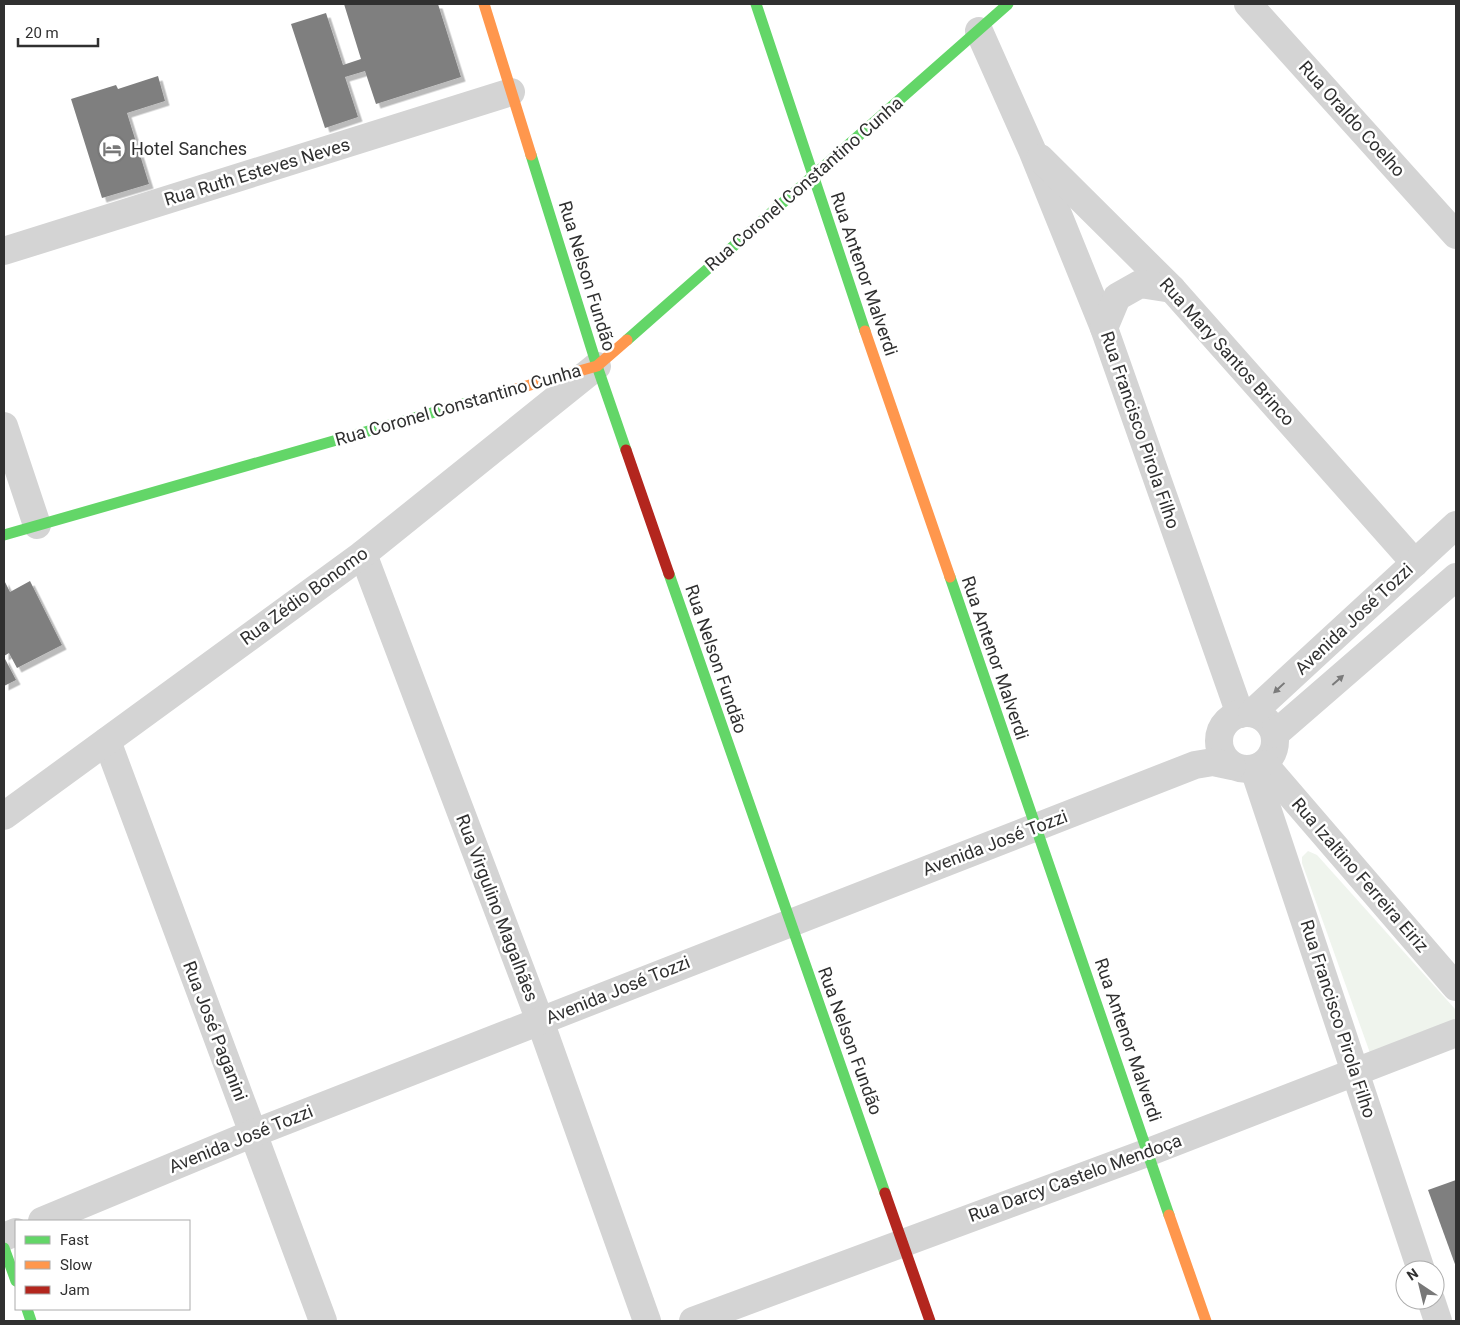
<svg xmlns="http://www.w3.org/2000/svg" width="1460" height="1325" viewBox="0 0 1460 1325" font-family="Roboto,sans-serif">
<defs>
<filter id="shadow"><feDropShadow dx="4.5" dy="4.5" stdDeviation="0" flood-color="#0004"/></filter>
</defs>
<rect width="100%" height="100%" fill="#fff"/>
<path fill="#eff4ed" d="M1308,851L1317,855L1455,1009L1456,1020L1370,1053L1302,863V857Z"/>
<g fill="#7f7f7f" filter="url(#shadow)">
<path d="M344,4H438L461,77L376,104L365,71L345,77L358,117L325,128L291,24L326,13L343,65L361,59Z"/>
<path d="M158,76L165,101L127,113L149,184L102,198L71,99L116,85L118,89Z"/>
<path d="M4,580L10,592L30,581L62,645L17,668L9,653L4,656Z"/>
<path d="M4,657L16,680L4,686Z"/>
<path d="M1456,1180V1267L1428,1190Z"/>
</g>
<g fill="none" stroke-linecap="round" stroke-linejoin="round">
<g stroke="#d4d4d4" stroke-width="28">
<path d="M1248,4L1456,235"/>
<path d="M979,31L1032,150L1104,328L1240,714"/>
<path d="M1040,158L1172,289L1415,563"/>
<path d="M4,251L511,92"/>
<path d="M1104,328L1117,297L1140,284L1172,289"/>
<path d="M4,426L37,525"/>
<path d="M363,554L540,1021L647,1321"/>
<circle cx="1247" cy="741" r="28"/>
<path d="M1252,713L1456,525"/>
<path d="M1275,734L1456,577"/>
<path d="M107,741L323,1321"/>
<path d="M1264,764L1456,987"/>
<path d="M1254,769L1421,1270"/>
<path d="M4,816L363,554L597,366"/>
<path d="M42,1221L254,1133L1195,765L1213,762L1232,766"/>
<path d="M4,1237L16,1232"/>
<path d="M1431,1300L1438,1321"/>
<path d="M693,1321L1149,1152L1456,1033"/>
</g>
<g stroke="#63d668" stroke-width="11">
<path d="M756,4L865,331"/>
<path d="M531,155L597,366L626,450"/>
<path d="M627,340L1008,4"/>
<path d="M4,535L470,402"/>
<path d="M669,574L885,1193"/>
<path d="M950,577L1169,1215"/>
<path d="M4,1248L16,1281"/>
<path d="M27,1309L31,1321"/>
</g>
<g stroke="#ff974d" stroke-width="11">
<path d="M484,4L531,155"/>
<path d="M865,331L950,577"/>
<path d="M470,402L597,366L627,340"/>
<path d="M1169,1215L1206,1321"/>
</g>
<g stroke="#b3261e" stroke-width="11">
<path d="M626,450L669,574"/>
<path d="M885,1193L930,1321"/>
</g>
</g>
<defs><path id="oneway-solid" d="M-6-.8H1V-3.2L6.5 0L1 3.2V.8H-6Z" transform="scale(1.25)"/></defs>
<g fill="#7a7a7a">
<use href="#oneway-solid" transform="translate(1338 680) rotate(-41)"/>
<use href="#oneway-solid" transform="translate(1279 688) rotate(137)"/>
</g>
<defs>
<symbol id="hotel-ring" viewBox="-11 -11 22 22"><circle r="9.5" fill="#fff" stroke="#787878" stroke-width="1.5"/><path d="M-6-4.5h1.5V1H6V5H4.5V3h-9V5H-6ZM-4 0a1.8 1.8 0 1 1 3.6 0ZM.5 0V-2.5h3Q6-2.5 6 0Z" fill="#787878"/></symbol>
</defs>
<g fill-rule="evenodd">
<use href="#hotel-ring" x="96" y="133" width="32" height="32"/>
</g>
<g text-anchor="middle" stroke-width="5" stroke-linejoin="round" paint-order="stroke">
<g font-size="18" fill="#303030" stroke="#fff">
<text transform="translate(1352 119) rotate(48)" y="6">Rua Oraldo Coelho</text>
<text transform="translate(257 172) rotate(-17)" y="6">Rua Ruth Esteves Neves</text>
<text transform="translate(804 184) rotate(-41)" y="6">Rua Coronel Constantino Cunha</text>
<text transform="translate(864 274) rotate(71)" y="6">Rua Antenor Malverdi</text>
<text transform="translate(587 276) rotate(73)" y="6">Rua Nelson Fundão</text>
<text transform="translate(1227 352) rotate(48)" y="6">Rua Mary Santos Brinco</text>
<text transform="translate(458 405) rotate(-16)" y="6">Rua Coronel Constantino Cunha</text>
<text transform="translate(1140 430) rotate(71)" y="6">Rua Francisco Pirola Filho</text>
<text transform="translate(304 596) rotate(-36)" y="6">Rua Zédio Bonomo</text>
<text transform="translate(1354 619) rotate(-43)" y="6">Avenida José Tozzi</text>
<text transform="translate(995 658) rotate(71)" y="6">Rua Antenor Malverdi</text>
<text transform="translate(716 659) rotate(71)" y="6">Rua Nelson Fundão</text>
<text transform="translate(995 843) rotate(-21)" y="6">Avenida José Tozzi</text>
<text transform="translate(1360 875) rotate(49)" y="6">Rua Izaltino Ferreira Eiriz</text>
<text transform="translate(497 908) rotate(69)" y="6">Rua Virgulino Magalhães</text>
<text transform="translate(618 990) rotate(-22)" y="6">Avenida José Tozzi</text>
<text transform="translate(1338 1019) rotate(72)" y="6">Rua Francisco Pirola Filho</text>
<text transform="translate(215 1031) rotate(69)" y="6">Rua José Paganini</text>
<text transform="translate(1128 1040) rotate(71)" y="6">Rua Antenor Malverdi</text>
<text transform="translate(850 1041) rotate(70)" y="6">Rua Nelson Fundão</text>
<text transform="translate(241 1139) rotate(-22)" y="6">Avenida José Tozzi</text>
<text transform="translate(1075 1178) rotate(-20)" y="6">Rua Darcy Castelo Mendoça</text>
</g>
<g font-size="18" fill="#303030" stroke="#fff" text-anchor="start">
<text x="131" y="155">Hotel Sanches</text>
</g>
</g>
<rect width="1460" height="1325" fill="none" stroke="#303030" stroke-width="10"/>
<rect x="15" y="1220" width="175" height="90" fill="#ffffff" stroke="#acacac"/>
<rect x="25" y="1236" width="25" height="8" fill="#63d668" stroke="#acacac"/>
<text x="60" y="1245" font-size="15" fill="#303030">Fast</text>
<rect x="25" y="1261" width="25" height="8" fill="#ff974d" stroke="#acacac"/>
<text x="60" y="1270" font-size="15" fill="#303030">Slow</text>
<rect x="25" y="1286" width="25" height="8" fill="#b3261e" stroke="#acacac"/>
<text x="60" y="1295" font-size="15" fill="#303030">Jam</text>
<g transform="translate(1420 1285) rotate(325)"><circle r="24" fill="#ffffff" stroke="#acacac"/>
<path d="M0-4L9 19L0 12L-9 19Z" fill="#787878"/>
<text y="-8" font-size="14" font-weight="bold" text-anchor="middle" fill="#303030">N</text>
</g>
<path d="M18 38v8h80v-8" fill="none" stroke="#303030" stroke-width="2.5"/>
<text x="25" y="38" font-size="15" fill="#303030" stroke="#ffffff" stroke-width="4" paint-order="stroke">20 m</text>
</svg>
